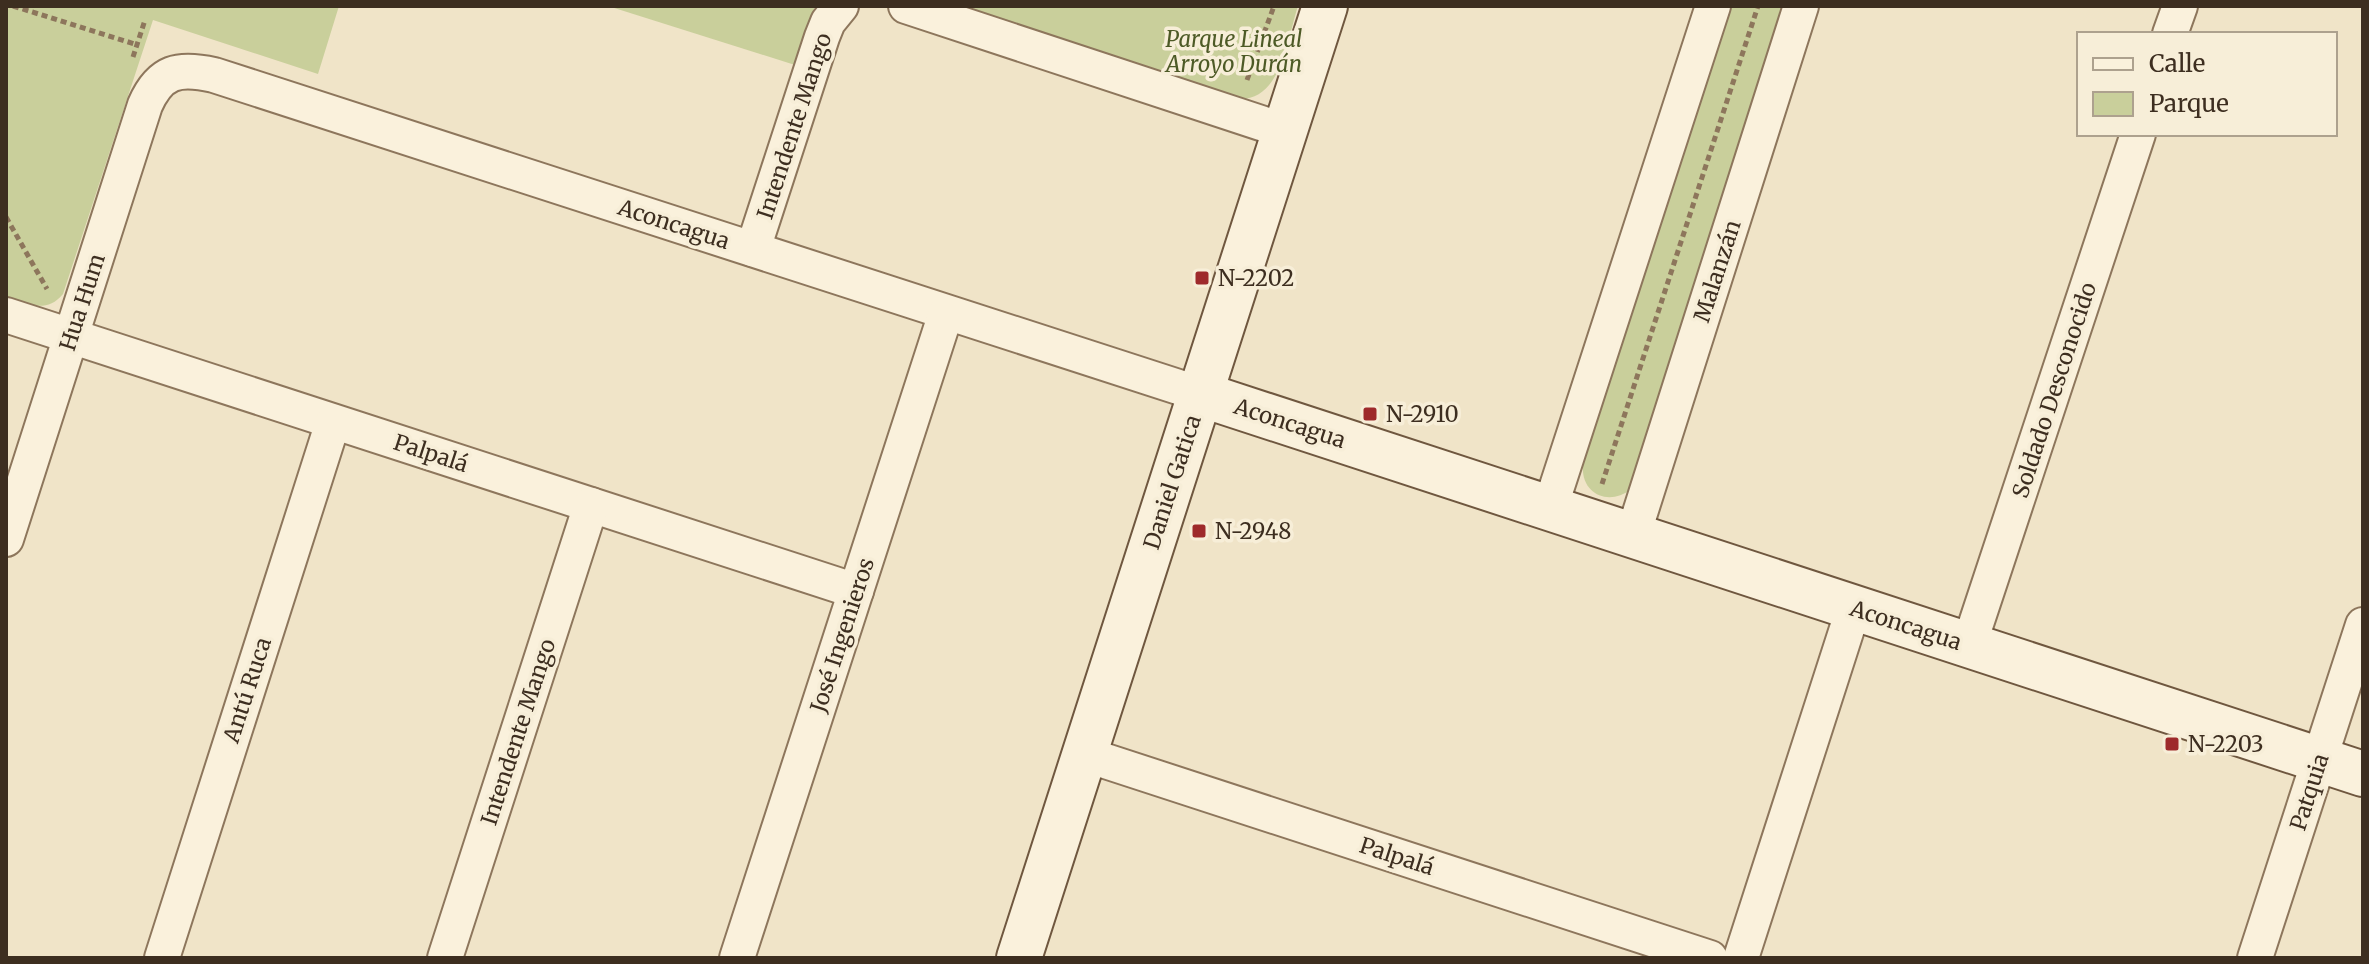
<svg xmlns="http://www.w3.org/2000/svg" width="2369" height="964" viewBox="0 0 2369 964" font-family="Merriweather,serif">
<rect width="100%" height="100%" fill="#f0e4c8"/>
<g fill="#c9cf9b">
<path d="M6,6H339L318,74L153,20L63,294C47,314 27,304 6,298Z"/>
<path d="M608,6H815L795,65Z"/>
<path d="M951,6H1298C1287,39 1282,101 1238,99Z"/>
<path d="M1730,6H1788L1631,489C1609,507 1580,494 1583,464Z"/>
</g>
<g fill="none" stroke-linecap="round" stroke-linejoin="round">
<defs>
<g id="street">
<path d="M906,6L1285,131"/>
<path d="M2170,34L2180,6"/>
<path d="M753,249L822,37L828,22L841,6"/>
<path d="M6,315L856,591"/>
<path d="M1550,508L1713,6"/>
<path d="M1633,535L1801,6"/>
<path d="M6,539L145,105C160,71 178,67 214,75L1200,394"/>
<path d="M1969,645L2138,134"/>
<path d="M1084,754L1710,958"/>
<path d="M162,958L333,422"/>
<path d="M445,958L591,505"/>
<path d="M737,958L946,313"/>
<path d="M1741,958L1854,607"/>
<path d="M2255,958L2363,625"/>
</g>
<g id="secondary">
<path d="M1200,394L2363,774"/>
<path d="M1019,958L1325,6"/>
</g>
</defs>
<use href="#street" stroke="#8d765c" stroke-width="38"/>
<use href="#secondary" stroke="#6f573f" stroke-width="48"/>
<g stroke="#8d765c" stroke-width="5" stroke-dasharray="6 4" stroke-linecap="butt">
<path d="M13,6L138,45"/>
<path d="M133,57L145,20"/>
<path d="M1247,80L1274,6"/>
<path d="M6,217L47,289"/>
<path d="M1602,484L1758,6"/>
</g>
<use href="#street" stroke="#faf1dc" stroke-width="34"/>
<use href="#secondary" stroke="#faf1dc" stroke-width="44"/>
</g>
<g fill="#9e2a2b" stroke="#f7eed8" stroke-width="3">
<rect x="1194" y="270" width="16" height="16" rx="4"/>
<rect x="1362" y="406" width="16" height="16" rx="4"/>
<rect x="1191" y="523" width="16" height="16" rx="4"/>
<rect x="2164" y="736" width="16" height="16" rx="4"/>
</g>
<g text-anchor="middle" stroke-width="7" stroke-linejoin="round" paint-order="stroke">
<g font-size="22" font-style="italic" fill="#4d5a26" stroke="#f7eed8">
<text x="1234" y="47">Parque Lineal<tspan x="1234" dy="25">Arroyo Durán</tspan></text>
</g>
<g font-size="22" fill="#3d2e20" stroke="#f7eed8">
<text transform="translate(794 126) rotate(-72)" y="8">Intendente Mango</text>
<text transform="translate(674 224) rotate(18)" y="8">Aconcagua</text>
<text transform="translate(1717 271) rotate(-72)" y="8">Malanzán</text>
<text transform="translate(82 302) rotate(-72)" y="8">Hua Hum</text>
<text transform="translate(2054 390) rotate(-72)" y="8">Soldado Desconocido</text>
<text transform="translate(1290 423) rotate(18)" y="8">Aconcagua</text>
<text transform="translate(431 453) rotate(18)" y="8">Palpalá</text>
<text transform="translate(1172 482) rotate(-72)" y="8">Daniel Gatica</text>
<text transform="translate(1906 625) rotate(18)" y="8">Aconcagua</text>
<text transform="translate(842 635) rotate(-72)" y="8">José Ingenieros</text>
<text transform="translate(247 690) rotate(-72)" y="8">Antú Ruca</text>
<text transform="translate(518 732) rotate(-72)" y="8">Intendente Mango</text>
<text transform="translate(2309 792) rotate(-72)" y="8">Patquia</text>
<text transform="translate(1397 856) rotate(18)" y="8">Palpalá</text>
</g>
<g font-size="22" fill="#3d2e20" stroke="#f7eed8" text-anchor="start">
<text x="1218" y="286">N-2202</text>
<text x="1386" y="422">N-2910</text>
<text x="1215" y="539">N-2948</text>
<text x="2188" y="752">N-2203</text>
</g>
</g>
<rect width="2369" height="964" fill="none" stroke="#3d2e20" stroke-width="16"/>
<rect x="2077" y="32" width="260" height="104" fill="#f7eed8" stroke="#ada18e" stroke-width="2"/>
<rect x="2093" y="58" width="40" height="12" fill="#faf1dc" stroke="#ada18e" stroke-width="2"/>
<text x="2149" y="72" font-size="24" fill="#3d2e20">Calle</text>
<rect x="2093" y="92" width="40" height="24" fill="#c9cf9b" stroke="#ada18e" stroke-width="2"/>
<text x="2149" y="112" font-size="24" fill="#3d2e20">Parque</text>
</svg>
